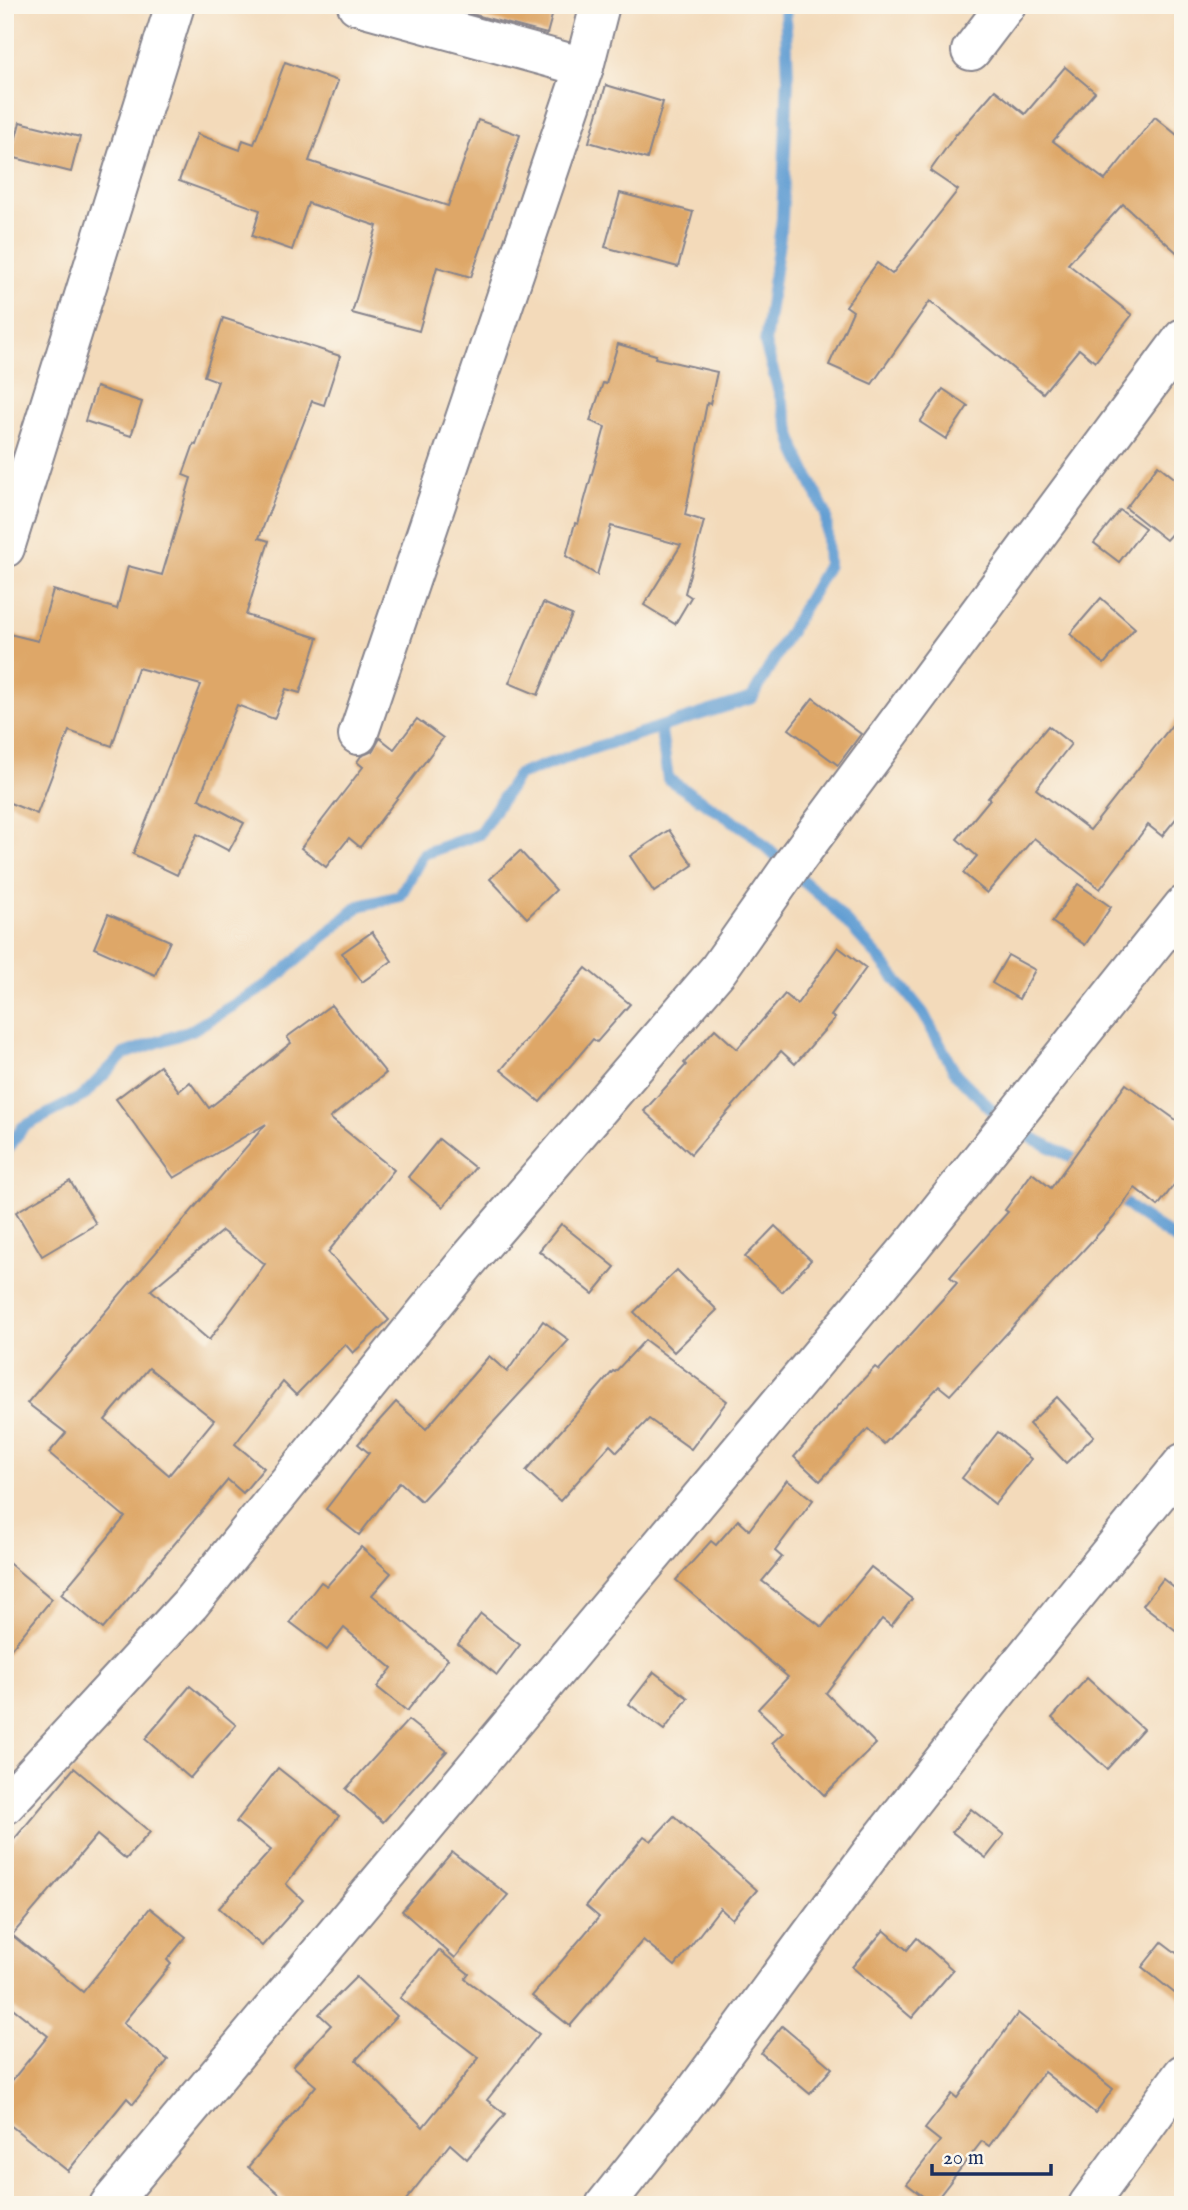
<svg xmlns="http://www.w3.org/2000/svg" width="1188" height="2210" viewBox="0 0 1188 2210" font-family="'IM FELL English',serif">
<rect width="100%" height="100%" fill="#fbf7ec"/>
<filter id="ink" filterUnits="userSpaceOnUse"><feTurbulence type="fractalNoise" baseFrequency=".0143" numOctaves="2"/><feDisplacementMap in="SourceGraphic" scale="14" xChannelSelector="R" yChannelSelector="G"/><feConvolveMatrix kernelMatrix="1 2 1 2 8 2 1 2 1" color-interpolation-filters="sRGB"/></filter>
<filter id="wash" filterUnits="userSpaceOnUse"><feTurbulence type="fractalNoise" baseFrequency=".00686" numOctaves="4" result="noise"/><feDisplacementMap in="SourceGraphic" scale="28" xChannelSelector="R" yChannelSelector="G"/><feGaussianBlur stdDeviation="1.57" result="paint"/><feColorMatrix in="noise" values="0 0 0 0 0 0 0 0 0 0 0 0 0 0 0 0 0 1.4 0 .05"/><feComposite in="paint" operator="in"/></filter>
<g filter="url(#wash)">
<rect width="100%" height="100%" fill="#f3daba"/>
<g fill="none" stroke-linecap="round" stroke-linejoin="round">
<g stroke="#639fd3" stroke-width="12">
<path d="M661,731L668,779L750,832L789,869L829,903L874,952L923,1013L956,1074L1008,1126L1071,1157L1085,1169"/>
<path d="M5,1153L23,1127L83,1096L124,1054L192,1030L269,984L359,906L400,896L423,854L479,834L518,775L594,748L752,698L828,565L826,514L796,451L765,343L782,219L788,78L785,5"/>
<path d="M1112,1192L1138,1214L1183,1244"/>
</g>
</g>
<g id="blocks">
<g fill="#dea768" fill-rule="evenodd">
<path d="M450,5H555L547,34L449,8Z"/>
<path d="M285,62L338,81L309,161L448,206L478,120L520,135L471,277L437,267L419,331L352,313L377,226L308,203L292,250L252,236L260,210L179,181L197,134L240,150L243,140L254,144Z"/>
<path d="M1065,67L1095,92L1053,141L1105,180L1155,117L1183,140V258L1123,204L1068,264L1132,315L1095,362L1079,349L1043,393L930,301L872,384L829,365L853,311L846,306L877,263L892,274L958,190L930,171L956,134H957L995,90L1025,114Z"/>
<path d="M606,85L663,102L647,159L589,142Z"/>
<path d="M20,122L80,137L71,172L11,157Z"/>
<path d="M620,193L693,212L678,267L605,247Z"/>
<path d="M223,318L340,356L324,405L312,401L259,538L269,541L246,615L318,638L300,693L286,689L274,719L237,705L199,799L244,823L229,851L197,834L177,875L133,854L201,685L138,668L112,746L69,731L37,814L5,801V633L38,641L53,590L117,609L128,566L162,575L191,478L183,475L194,444L196,445L218,381L204,376Z"/>
<path d="M618,344L656,355L655,358L717,372L710,404L707,403L685,515L704,521L685,593L691,597L675,624L644,605L681,545L611,526L597,575L566,556L575,523L578,524L605,427L590,421L603,383L606,384Z"/>
<path d="M96,387L142,402L131,436L85,421Z"/>
<path d="M943,389L968,406L946,439L920,422Z"/>
<path d="M1158,465L1183,485V521L1166,540L1126,508Z"/>
<path d="M1120,510L1145,528L1119,562L1094,543Z"/>
<path d="M1101,598L1135,628L1104,664L1070,634Z"/>
<path d="M543,603L572,615L538,695L509,683Z"/>
<path d="M813,698L861,734L838,765L789,729Z"/>
<path d="M1183,711V810L1162,836L1148,825L1100,889L1034,838L987,893L963,873L977,856L957,839L990,799L988,798L1048,726L1071,744L1036,789L1090,830Z"/>
<path d="M417,719L443,738L360,847L349,838L326,867L301,848L363,767L357,762L361,756L373,751L380,738L394,749Z"/>
<path d="M669,830L693,865L654,892L630,856Z"/>
<path d="M520,851L556,890L527,918L490,879Z"/>
<path d="M1078,884L1111,907L1085,945L1052,922Z"/>
<path d="M108,914L170,941L155,975L94,948Z"/>
<path d="M372,932L392,961L362,982L342,953Z"/>
<path d="M838,947L866,968L831,1016L835,1018L795,1064L781,1051L691,1154L644,1111L686,1065L684,1063L715,1029L737,1049L785,994L797,1004Z"/>
<path d="M1008,955L1035,970L1019,999L992,983Z"/>
<path d="M586,968L630,1004L597,1042L593,1039L540,1102L501,1070Z"/>
<path d="M331,1005L386,1073L330,1118L394,1170L328,1252L389,1320L353,1353L345,1344L296,1395L283,1382L235,1444L264,1468L243,1493L228,1480L103,1629L61,1594L125,1517L49,1453L66,1433L27,1403L266,1124L174,1178L116,1099L160,1066L179,1091L190,1082L209,1108L291,1043L287,1037ZM222,1231L265,1264L209,1340L151,1290ZM149,1368L214,1420L169,1475L105,1420Z"/>
<path d="M1126,1084L1183,1125V1173L1158,1206L1135,1188L1113,1218L950,1395L939,1386L884,1444L868,1429L820,1481L794,1457L840,1404L875,1367L879,1370L957,1283L950,1277L1008,1212L1005,1210L1032,1173L1051,1188Z"/>
<path d="M439,1139L475,1168L443,1207L408,1177Z"/>
<path d="M70,1181L96,1224L42,1256L16,1212Z"/>
<path d="M561,1224L615,1267L593,1294L539,1251Z"/>
<path d="M775,1226L811,1260L782,1292L745,1257Z"/>
<path d="M677,1270L717,1310L674,1352L634,1312Z"/>
<path d="M543,1321L569,1340L421,1501L400,1482L359,1535L326,1509L369,1453L358,1444L396,1402L426,1429L489,1356L507,1372Z"/>
<path d="M645,1340L727,1401L691,1449L649,1419L617,1452L610,1445L560,1501L526,1471L613,1371L615,1372Z"/>
<path d="M1057,1397L1094,1436L1066,1463L1029,1424Z"/>
<path d="M998,1432L1031,1459L995,1504L962,1478Z"/>
<path d="M787,1480L813,1500L775,1551L782,1557L762,1581L822,1627L871,1567L912,1599L891,1626L882,1619L826,1693L876,1744L824,1795L772,1743L783,1733L758,1709L788,1677L676,1580L711,1541L716,1545L738,1520L749,1530Z"/>
<path d="M361,1547L391,1573L372,1595L448,1659L407,1711L377,1687L392,1668L344,1628L327,1650L290,1622L321,1582L327,1586Z"/>
<path d="M5,1560L52,1599L5,1656Z"/>
<path d="M1163,1579L1183,1595V1636L1143,1605Z"/>
<path d="M481,1614L520,1645L497,1675L458,1644Z"/>
<path d="M654,1672L688,1698L664,1730L629,1704Z"/>
<path d="M1087,1678L1143,1729L1107,1769L1052,1718Z"/>
<path d="M190,1686L236,1725L190,1778L145,1739Z"/>
<path d="M408,1720L447,1751L383,1822L346,1789Z"/>
<path d="M74,1768L150,1832L126,1859L97,1835L12,1935L83,1992L150,1908L186,1937L167,1960L171,1964L123,2023L168,2060L133,2104L127,2098L68,2171L5,2121V2089L48,2036L5,2002V1850Z"/>
<path d="M278,1768L339,1816L286,1884L303,1900L262,1946L219,1908L271,1850L236,1822Z"/>
<path d="M971,1809L1004,1835L986,1858L952,1832Z"/>
<path d="M674,1816L757,1890L732,1919L720,1908L675,1966L643,1940L570,2026L532,1996L599,1917L586,1906L644,1836L651,1841Z"/>
<path d="M452,1852L508,1895L455,1958L402,1911Z"/>
<path d="M884,1930L907,1950L917,1938L953,1970L912,2018L852,1967Z"/>
<path d="M1162,1942L1183,1958V2000L1142,1967Z"/>
<path d="M439,1950L469,1974L465,1979L539,2034L487,2100L505,2114L467,2159L450,2144L402,2205H292L248,2167L316,2086L293,2066L331,2025L319,2014L356,1977L397,2016L356,2060L423,2127L479,2058L400,1998Z"/>
<path d="M1018,2013L1113,2089L1095,2113L1044,2072L989,2146L982,2141L933,2204L907,2184L940,2141L925,2129L952,2094L957,2098Z"/>
<path d="M782,2026L832,2068L810,2094L761,2053Z"/>
</g>
</g>
</g>
<g filter="url(#ink)">
<use href="#blocks" fill-opacity="0" stroke="#87848c" stroke-width="2"/>
<g fill="none" stroke-linecap="round" stroke-linejoin="round">
<defs>
<g id="minor">
<path d="M357,5L584,67"/>
<path d="M971,51L1006,5"/>
<path d="M5,548L175,5"/>
<path d="M358,735L584,67L600,5"/>
<path d="M5,1805L190,1604L466,1263L718,970L789,869L1183,338"/>
<path d="M109,2205L913,1244L1183,906"/>
<path d="M605,2205L697,2089L874,1849L997,1692L1183,1463"/>
<path d="M1088,2205L1183,2074"/>
</g>
</defs>
<use href="#minor" stroke="#87848c" stroke-width="42"/>
<use href="#minor" stroke="#fff" stroke-width="38"/>
</g>
</g>
<rect width="1188" height="2210" fill="none" stroke="#fbf7ec" stroke-width="28"/>
<path d="M932 2164v10h119v-10" fill="none" stroke="#1b2f5e" stroke-width="3.5"/>
<text x="943" y="2164" font-size="21" fill="#1b2f5e" stroke="#fbf7ec" stroke-width="5" paint-order="stroke">20 m</text>
</svg>
